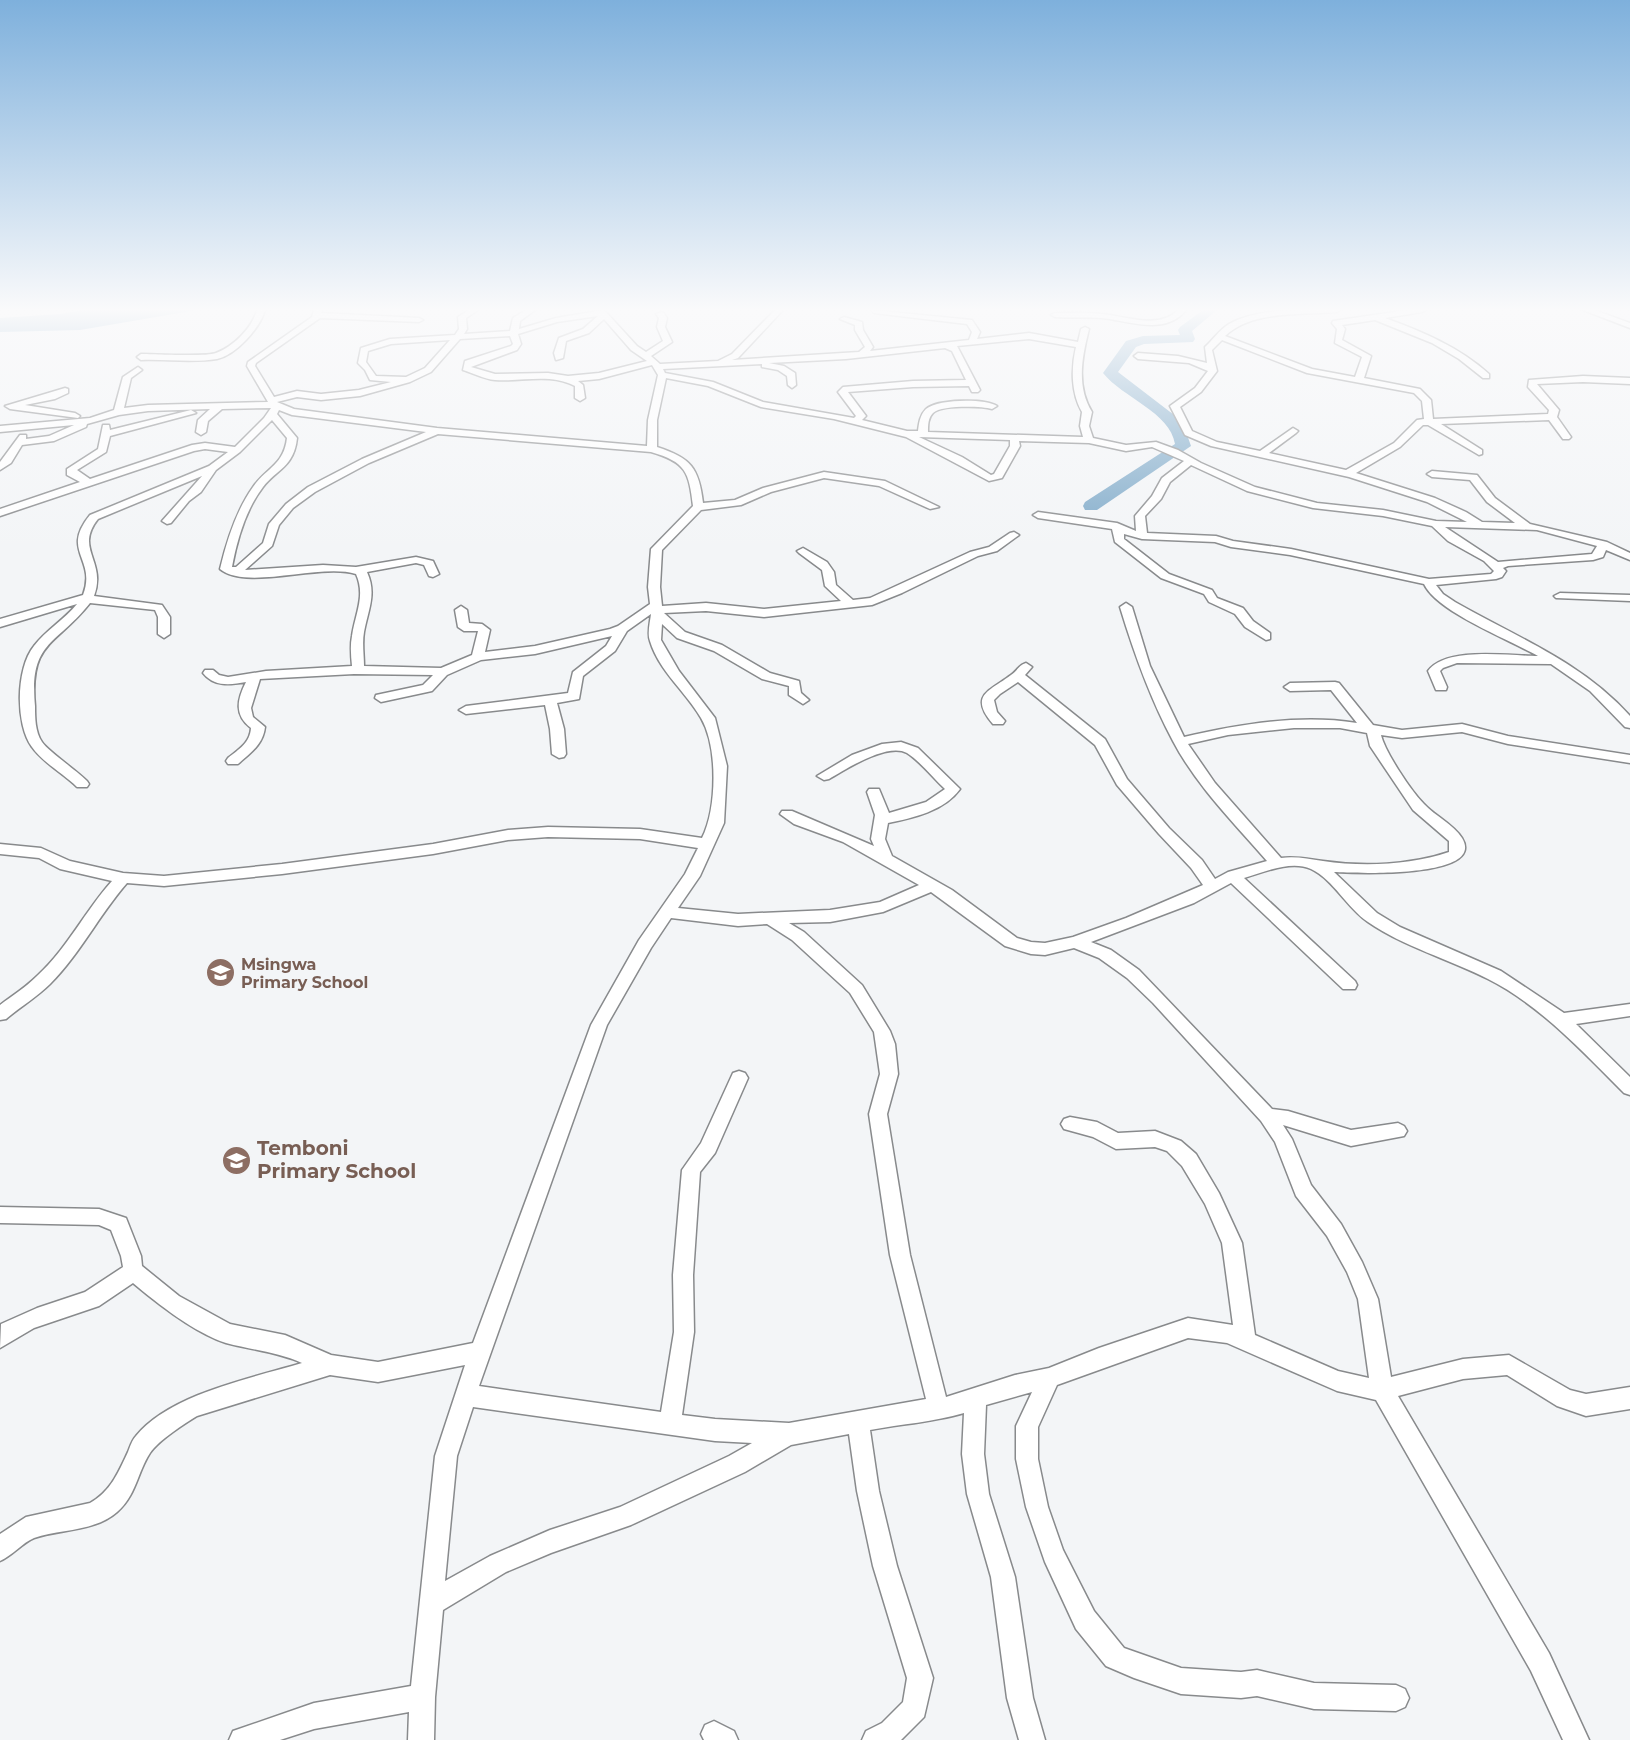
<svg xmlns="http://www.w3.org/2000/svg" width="1630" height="1740" viewBox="0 0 1630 1740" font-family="Montserrat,sans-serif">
<rect width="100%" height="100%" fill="#f3f5f7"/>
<path fill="#7faac9" d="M83,310H197L80,330L0,332V318L60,314Z"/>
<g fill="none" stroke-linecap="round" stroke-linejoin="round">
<path fill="#7faac9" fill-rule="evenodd" d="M1203,310H1217L1192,331L1195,339L1193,342L1144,344L1136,347L1118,372L1178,418L1185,429L1191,446L1097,510H1085L1083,506L1085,502L1175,444C1170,412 1123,398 1103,373L1126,341L1143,336L1180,335L1178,330L1180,327Z"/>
<defs>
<g id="minor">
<path d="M257,310H265C260,328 236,355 217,359C194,363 164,359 141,360L137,357L141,354C155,354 206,357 216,353C234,346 252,328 257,310Z"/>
<path d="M314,310H322L321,313L419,318L423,320L419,322L320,318L256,363L255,366L274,397L297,391L321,394L359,390L391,382L370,380L365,370L358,363L361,348L390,339L455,335L459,329L458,317L469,310H478L466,318L467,329L464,334L510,331L513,318L526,310H535L520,321L519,329L556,318L604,310L637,346L646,352L663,341L657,327L659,318L656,314L663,312L667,318L665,327L672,342L651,356L660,364L718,361L732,354L775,310H783L738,358L732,360L859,352L865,347L855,330V325L840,319L844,317L862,322L863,330L873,347L870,351L969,340L972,332L967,324L874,313L871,310L972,320L980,332L977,339L1029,333L1078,342L1081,329L1085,327L1089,329C1082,357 1076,386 1092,412L1089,426L1093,438L1126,445L1156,442L1178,450L1201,463L1255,487L1317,503L1383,510L1436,521L1467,522L1427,502L1349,477L1211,446L1185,435L1170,406L1195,388L1208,371L1189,363L1138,359L1134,356L1138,353L1178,356L1207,363L1205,347C1213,340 1219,330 1229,324C1258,307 1308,310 1341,310L1337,312C1302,315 1252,310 1225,336L1312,369L1355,377L1362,357L1335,343L1337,329L1332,323L1333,321L1408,310H1426L1422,312L1385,318C1423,332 1459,347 1489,374V378H1483L1459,359L1432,343L1375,320L1342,325L1345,329L1342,340L1371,356L1364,378L1420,389L1431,400L1433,419L1548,414L1549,410L1528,387L1529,380L1583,376L1630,378V384L1583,382L1537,384L1559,410L1557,417L1571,437L1569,439H1563L1549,420L1441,424L1482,450V454L1479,455L1428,425H1423L1400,447L1356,473L1435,498L1466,512L1482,522L1515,523L1487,502L1470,480L1432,477L1427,474L1432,471L1477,475L1495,498L1530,524L1607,542L1630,553V560L1606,550L1603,557L1593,560L1508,566L1503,568L1506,571L1502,577L1496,579L1436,585L1443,594L1455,602C1516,637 1582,662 1630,716V728L1625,727L1590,691L1551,664L1457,663L1443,668L1440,671L1447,687L1446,690H1436L1428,671C1446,646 1509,656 1538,656C1510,640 1437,612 1424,584L1290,555L1231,547L1215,542L1142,539L1124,534V539L1169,574L1212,590L1217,598L1243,608L1253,621L1270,633V639L1266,640L1245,627L1235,614L1209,602L1204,594L1161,578L1115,542L1112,529L1038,518L1033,515L1038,512L1117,523L1136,531L1135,516L1152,496L1162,478L1184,461L1152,447L1126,451L1089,443L1019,441L1020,446L1002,478L989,481L906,437L834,419L761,407L708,386L666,378L657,420V447C691,458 699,468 703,503L735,500L763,488L824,472L885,481L939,507L930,509L879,486L824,478L771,492L741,505L701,510L662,550L660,587L662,606L706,603L764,609L841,601L825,586L822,570L799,553L797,551L803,548L827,562L834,572L836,585L853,600L870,598L970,552L989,547L1010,533L1014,532L1019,535L997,551L978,556L902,593L872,605L764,617L706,611L664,613L685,632L722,645L770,673L799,681L801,693L809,700L803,704L789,695V686L762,679L714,651L677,638L662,624L661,640L679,671L715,718L727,766L724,823L700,876L678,908L738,914L830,910L880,902L919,885L843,842L794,824L780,814L782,811H792L874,846L871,839L875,815L867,792L869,789H879L889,813L926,802L945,789C933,778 921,762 907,753C888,742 846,769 829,779L824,780L817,776L852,755L882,744L901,742L918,748L960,789C944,811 913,818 888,823L885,839L892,856L952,890L1017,938L1031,942L1045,943L1073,937L1126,918L1203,885L1191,868L1159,834L1117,785L1095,745L1018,682L1000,694L994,700L997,712L1005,721L1003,724H993C968,695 990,691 1011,675C1017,671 1019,665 1026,663L1032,667L1025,675L1105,739L1127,779L1169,828L1202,860L1215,879L1228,872L1267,861C1234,823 1196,785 1173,741C1150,698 1134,653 1120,607L1126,603L1132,607L1150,666L1184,737C1240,724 1300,714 1357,723L1331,690L1290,691L1284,687L1290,683L1335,682L1339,683L1373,725L1402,730L1462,724L1508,736L1630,755V763L1508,744L1462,732L1402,738L1381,735C1385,752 1411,791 1424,804C1435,816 1453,824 1462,838C1487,879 1353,873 1334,872L1377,913L1400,927L1501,971L1564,1013L1630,1004V1016L1576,1024L1630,1077V1095L1624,1093C1583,1052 1540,1005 1488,979C1449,959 1404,947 1368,922C1347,908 1334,880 1311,869C1291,860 1264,872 1244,878L1355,981L1357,985L1355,989H1343L1231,883L1194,903L1091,942L1111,950L1139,970L1272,1109L1288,1111L1351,1130L1398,1123L1404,1126L1407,1131L1404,1136L1351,1146L1283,1125L1292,1139L1311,1185L1341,1224L1362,1262L1378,1299L1391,1377L1463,1359L1509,1355L1570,1390L1586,1394L1630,1387V1409L1586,1416L1557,1406L1507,1375L1463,1379L1398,1396L1549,1653L1589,1740H1563L1531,1671L1376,1400L1337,1391L1227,1343L1188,1338L1057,1385L1038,1427V1459L1048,1507L1063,1550L1094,1611L1124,1648L1181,1668L1241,1672L1257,1670L1314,1683L1396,1685L1405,1689L1409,1698L1405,1707L1396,1711L1314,1709L1257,1696L1241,1698L1181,1694L1134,1678L1106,1666L1076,1629L1045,1562L1026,1507L1016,1459V1426L1032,1392L986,1405L984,1454L989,1494L1015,1577L1033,1698L1045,1740H1019L1007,1698L991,1577L967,1494L962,1454L964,1413C934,1422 902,1424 870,1430L879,1491L897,1566L933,1678L924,1717L901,1740H862L866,1731L882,1723L903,1702L907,1678L873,1566L857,1491L849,1434L791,1445L745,1472L631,1525L551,1553L506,1572L443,1610L435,1697L434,1740H408L409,1712L314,1729L280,1740H229L233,1731L314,1703L411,1686L435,1456L465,1365L378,1382L330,1375L197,1416C184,1424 159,1440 150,1453C137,1473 136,1496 117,1512C94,1532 60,1529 34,1538C22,1543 13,1555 0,1561V1534L26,1517L90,1503C111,1491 118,1473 128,1452C130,1447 132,1440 136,1436C170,1394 252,1378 302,1363C278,1352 252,1350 226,1343C195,1333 158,1304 133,1283L99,1306L34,1328L0,1348L1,1324L37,1308L85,1292L123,1267L121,1256L111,1230L99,1225L0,1223V1207L99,1209L126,1218L141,1256L142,1266L179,1296L230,1324L285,1335L331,1355L378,1362L473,1343L591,1025L639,940L685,874L698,848L640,839L548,837L508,840L433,854L282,874L164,886L127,883C99,915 80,954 50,984C37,997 20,1007 6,1019L0,1020V1005C12,996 26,987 37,976C67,949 85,911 112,881L60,869L39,858L0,854V844L41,848L70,861L123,873L164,876L282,864L433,844L508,830L548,827L640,829L702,838C717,808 718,747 701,718C686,692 659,671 650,641C647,634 650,622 651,614L627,631L615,651L583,676L579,699L557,703L564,729L566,754L564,757L559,758L552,754L550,729L545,705L466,714L459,710L466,706L568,693L573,672L606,646L612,636L535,654L481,660L447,675L432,691L381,702L375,698L376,695L423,685L433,675L354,674L260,679L251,708L253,717L265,727C263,745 250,753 238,764H228L226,761L228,758C239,749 250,743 251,728C234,715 237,700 246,682C230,685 214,687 203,673L205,670H213L219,675L228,677L266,671L352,666C351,656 350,646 352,636C355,614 366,596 356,574C320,563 247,591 220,569C227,540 236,511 253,487C266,468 284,465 287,438L272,420L240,452L216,470L201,492L189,501L171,523L167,524L162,521L202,476L98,519C74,549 107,561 94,596L162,605L170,617V634L164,638L158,634V617L155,610L90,603C56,646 29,641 35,706C35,717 35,732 42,742C48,751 76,770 87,781L89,784L87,787H77C64,774 42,762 32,747C15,724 16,668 34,646C46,630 65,619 77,604L0,627V619L83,595C97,558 60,552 90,515L209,466L228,452L205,449L194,451L0,516V509L80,482L67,475V469L98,449L103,425H109L110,430L191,410L196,413L110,436L106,452L77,470L90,479L192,445L205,443L235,447L264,418L271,408L222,409L208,421L206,432L201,435L196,432L198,420L210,409L148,411L119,415L87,424L86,427L54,441L22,445L11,463L0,470V462L20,435H26V439L49,436L74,425L0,432V426L90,418L114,410L123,377L138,367L142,370L131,378L124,408L148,405L268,402L247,366L248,362L312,317ZM598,316L583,329L559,338L554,353L556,360L563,358L566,341L589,333L604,319L631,350L647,361L599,373L568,376L548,373L495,374L471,367L517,350L521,344L518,334L557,322ZM510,336L513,344L511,346L465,361L463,370C473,373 484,379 495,380C522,382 550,373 575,386V398L580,401L585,398L583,385L578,381L599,379L652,365L658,375L648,420L647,446L437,428L294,409L277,402L297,397L321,400L360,396L410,382L431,372L460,339ZM1029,339L1076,347C1071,368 1071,393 1082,412L1080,426L1083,437L928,432C928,425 928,418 933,413C941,405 981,406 992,409L997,406C985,398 937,399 926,409C920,415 919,423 918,431H907L862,420L866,416L848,392L913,387L969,386L972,392H978L980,390L957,346ZM450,340L425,368L406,377L376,376L366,362L368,351L391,344ZM1222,340L1307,373L1414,393L1422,401L1424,419L1417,420L1394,443L1346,470L1269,453L1296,433L1298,431L1293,428L1260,451L1217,442L1192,431L1180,407L1201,392L1217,371L1212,350ZM945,348L952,351L966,380L913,381L843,387L838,392L856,416L854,418L763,402L713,382L665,373L663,369L762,364V367L778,370L787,376L788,385L792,388L796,385L795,373L784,366L769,363L846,359ZM279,410L292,415L426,432L362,459L308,487L286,504L269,524L263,543L236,567H232C237,540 246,509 263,487C277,469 294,467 297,438L277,414ZM438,434L651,452C686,462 689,472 693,506L651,549L648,587L650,604L618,626L610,629L535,646L485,652L490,630L482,624L469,623L467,610L461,606L455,610L458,627L464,631H478L472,655L441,668L364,666C364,655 362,643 364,632C368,610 377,594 367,572L416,563L424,565L429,576L433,577L439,574L433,561L416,557L356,567L323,565L245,570L272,546L279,525L293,508L315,492L369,463ZM919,437L1010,440V446L994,474L991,475L962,457ZM1191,465L1247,491L1313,508L1383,516L1432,526L1448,541L1484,561L1494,571L1491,574L1429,579L1291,549L1233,541L1216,536L1147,533L1145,516L1161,499L1170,482ZM1445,527L1537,530L1597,546L1592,554L1498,562ZM1294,728H1340L1367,733L1370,746L1413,810L1449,841V852C1411,865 1363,867 1323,861C1308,859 1296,856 1281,858L1215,783L1188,744L1228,735ZM931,892L1005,946L1031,954L1045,955L1074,948L1099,958L1127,978L1153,1003L1261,1121L1275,1142L1296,1196L1327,1236L1347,1272L1358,1299L1369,1378L1338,1371L1255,1335L1242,1243L1219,1193L1196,1154L1181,1141L1155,1131L1118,1133L1097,1122L1070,1117L1064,1119L1061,1124L1064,1129L1093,1137L1116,1149L1155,1147L1167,1151L1182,1166L1205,1204L1222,1243L1233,1325L1188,1318L1099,1348L1049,1368L1015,1375L946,1397L910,1255L887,1114L898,1074L895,1044L890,1031L862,985L804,932L789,923L830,922L883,912ZM671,918L738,926L767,924L792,940L850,993L874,1032L880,1074L869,1114L890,1255L926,1399L789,1423L715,1419L682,1415L694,1332L693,1275L700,1172L715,1153L748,1078L745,1073L739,1071L733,1073L701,1143L682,1170L673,1275L674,1332L661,1412L479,1386L607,1025L651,948ZM473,1407L715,1441L752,1443L729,1456L620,1507L550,1530L490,1556L445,1581L457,1456Z"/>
<path d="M1178,310H1186C1165,336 1130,321 1102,318C1087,317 1071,318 1055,317L1051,315L1055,313C1071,313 1086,312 1102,314C1125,316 1159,330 1178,310Z"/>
<path d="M1583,310H1594L1630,323V328Z"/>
<path d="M65,388L68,389V393L55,399L25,405L75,413L80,416L78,418L10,409L5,406Z"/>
<path d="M1560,593L1630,595V601L1556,598L1554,596Z"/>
<path d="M714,1721L734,1731L738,1740H704L701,1734L705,1725Z"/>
</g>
</defs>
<use href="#minor" stroke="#888a8c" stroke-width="3"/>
<use href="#minor" fill="#fff" fill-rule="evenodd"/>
</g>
<linearGradient id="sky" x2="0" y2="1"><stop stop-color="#7eb0dc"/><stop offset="0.56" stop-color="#fafafb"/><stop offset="1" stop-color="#fafafb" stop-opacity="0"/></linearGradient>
<rect width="1630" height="553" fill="url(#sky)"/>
<defs>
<symbol id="school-disc" viewBox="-11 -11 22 22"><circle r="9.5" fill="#8d6e63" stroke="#f3f5f7"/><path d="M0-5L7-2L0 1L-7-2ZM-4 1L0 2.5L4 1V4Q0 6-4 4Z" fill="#fff"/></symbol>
</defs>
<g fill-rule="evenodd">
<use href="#school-disc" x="204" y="956" width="33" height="33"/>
<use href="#school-disc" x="220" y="1144" width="33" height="33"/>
</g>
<g text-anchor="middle" stroke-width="4.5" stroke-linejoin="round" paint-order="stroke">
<g font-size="16" font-weight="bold" fill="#785e54" stroke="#f3f5f7" text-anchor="start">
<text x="241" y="970">Msingwa<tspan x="241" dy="18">Primary School</tspan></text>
</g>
<g font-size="20" font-weight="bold" fill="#785e54" stroke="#f3f5f7" text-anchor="start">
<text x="257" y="1155">Temboni<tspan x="257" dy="23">Primary School</tspan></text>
</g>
</g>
</svg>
